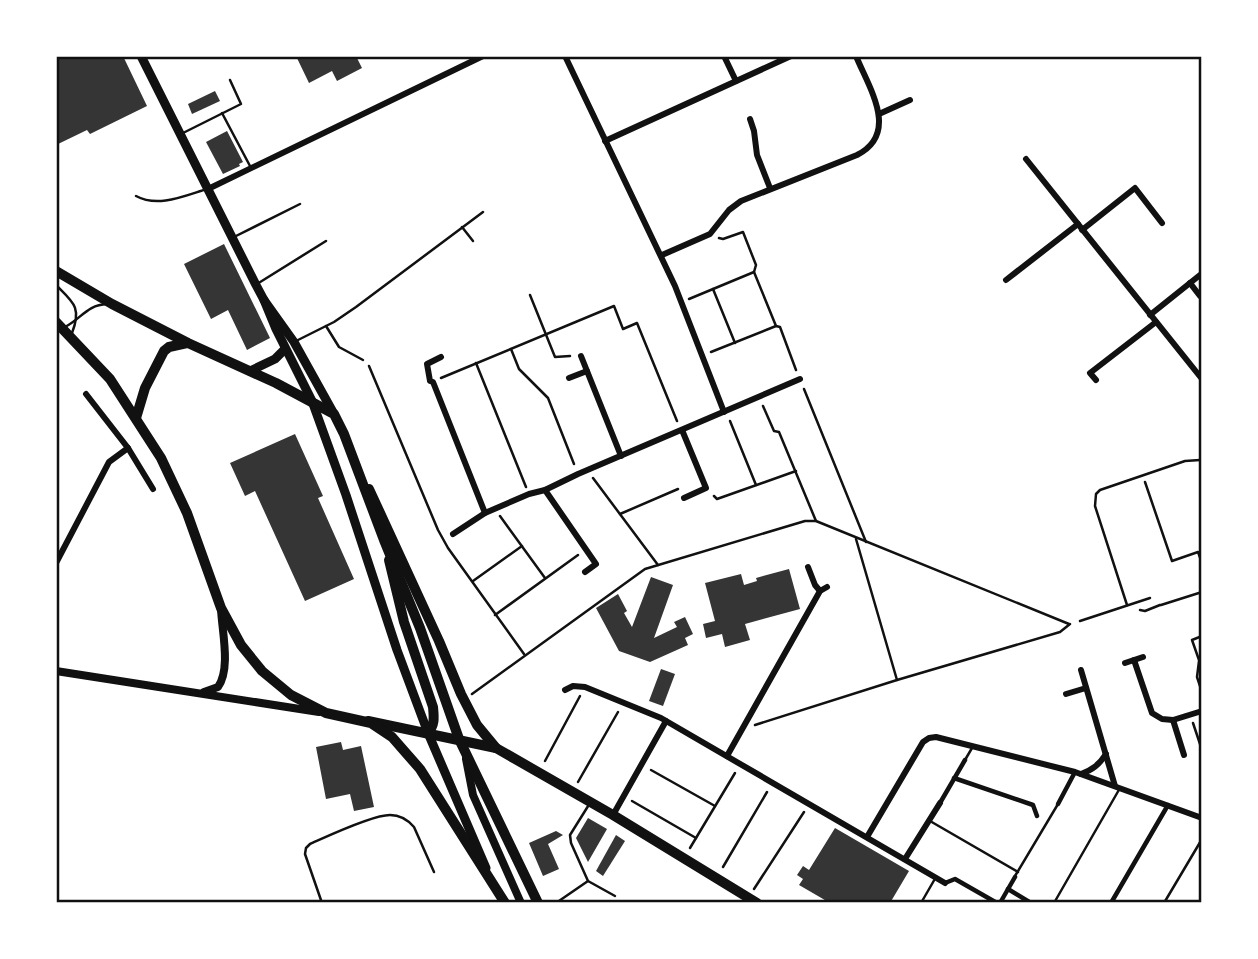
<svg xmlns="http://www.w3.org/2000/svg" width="1258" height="959" viewBox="0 0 1258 959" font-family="'Sofia Sans Condensed',sans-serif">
<rect width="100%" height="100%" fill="#fff"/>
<g fill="#353535">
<path d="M56,56H123L147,106L90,134L87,130L56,145Z"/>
<path d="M296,56H356L362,68L337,81L332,71L309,83Z"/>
<path d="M215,91L220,101L192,114L188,104Z"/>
<path d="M227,131L243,162L239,164L240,166L223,174L206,142Z"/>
<path d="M224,244L270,338L247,350L228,310L211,319L184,264Z"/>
<path d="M295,434L323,496L318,498L354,579L305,601L255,491L245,496L230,463Z"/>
<path d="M789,569L800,609L745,624L750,640L725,647L722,634L706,638L703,624L715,621L705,583L741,574L744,585L757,581L756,578Z"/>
<path d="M651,577L673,585L654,638L677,627L674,622L685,617L693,634L685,638L688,645L650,662L619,651L596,608L618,594L627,611L624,613L632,627Z"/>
<path d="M661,669L675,674L663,706L649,701Z"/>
<path d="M341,742L343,750L361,746L374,807L354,811L350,794L326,799L316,747Z"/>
<path d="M588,818L607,829L588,862L576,838Z"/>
<path d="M835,828L909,871L890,903H830L799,885L803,879L797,875L803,866L809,870Z"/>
<path d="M556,831L563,835L548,844L559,869L543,876L529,843Z"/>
<path d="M616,835L625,841L603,876L596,871Z"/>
</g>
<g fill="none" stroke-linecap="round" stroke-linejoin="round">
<g stroke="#111" stroke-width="2.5">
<path d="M719,238L723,239L743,232L756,265L754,272L776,326L780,327L796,370"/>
<path d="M713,289L735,343"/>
<path d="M530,295L555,357L570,356"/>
<path d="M689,299L754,272"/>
<path d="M511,349L519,369L548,398L574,464"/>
<path d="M711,352L776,326"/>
<path d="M476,363L526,487"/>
<path d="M369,366L438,530L448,548L524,654"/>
<path d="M441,378L614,306L623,329L637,323L677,421"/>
<path d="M804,389L866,542"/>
<path d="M763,406L774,431L779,432L816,521"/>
<path d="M730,421L756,485"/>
<path d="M593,478L658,565"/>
<path d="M1145,482L1172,561L1198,552L1202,563"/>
<path d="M714,496L717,499L796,471"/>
<path d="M620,514L678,489"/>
<path d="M500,516L545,578"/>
<path d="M856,539L897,680"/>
<path d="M473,581L522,546"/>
<path d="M1161,605L1202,592"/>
<path d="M1140,610L1145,611L1160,605"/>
<path d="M495,615L578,555"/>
<path d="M1199,660L1192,640L1202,636"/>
<path d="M1202,660L1199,661L1197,677L1202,692"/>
<path d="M472,694L645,569L805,521H816L1069,624"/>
<path d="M1193,723L1202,750"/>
<path d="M755,725L897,680L1060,632L1070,624"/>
<path d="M545,761L580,696"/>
<path d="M651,770L715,806"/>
<path d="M578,782L618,712"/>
<path d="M632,801L696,838"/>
<path d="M690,848L735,773"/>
<path d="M723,867L767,792"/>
<path d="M754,889L804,812"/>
</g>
<g stroke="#111" stroke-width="2.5">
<path d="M222,113L250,166"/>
<path d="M183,133L241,104L230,80"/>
<path d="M136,196C158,208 184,196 207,189"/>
<path d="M462,227L473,241"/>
<path d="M234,237L300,204"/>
<path d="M257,284L326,241"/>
<path d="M56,285C73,302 82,307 72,333"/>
<path d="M326,326L339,347L363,360"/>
<path d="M65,327C82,318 87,305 107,304"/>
<path d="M296,341L334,322L356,307L483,212"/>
<path d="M1127,605L1095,506L1096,494L1100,490L1185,461L1200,460"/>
<path d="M1080,621L1150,598"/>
<path d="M965,760L972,748"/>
<path d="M930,821L1018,872"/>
<path d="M1015,876L1058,804"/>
<path d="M588,881L571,843L570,835L590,803"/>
<path d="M322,903L305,854L306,848L310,844C328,836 372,815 390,815C400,815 408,820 414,827L434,872"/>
<path d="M556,903L588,881L615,896"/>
<path d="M921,903L936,877"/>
<path d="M1054,903L1120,788"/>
<path d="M1164,903L1202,839"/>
</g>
<g stroke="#111" stroke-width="4.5">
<path d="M954,778L1033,805L1037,816"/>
<path d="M940,803L965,760"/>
<path d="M1058,804L1075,772"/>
<path d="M945,883L955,879L997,903"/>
<path d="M1008,889L1031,903"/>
<path d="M1000,903L1015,877"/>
<path d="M1111,903L1168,805"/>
</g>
<g stroke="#111" stroke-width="6">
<path d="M565,56L675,286L724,412"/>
<path d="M724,56L736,81"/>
<path d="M879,114L910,100"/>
<path d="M750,119L754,131L757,155L770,188"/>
<path d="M605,141L791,56"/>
<path d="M1026,159L1202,379"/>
<path d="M208,189L483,56"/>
<path d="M1082,230L1135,188L1162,223"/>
<path d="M662,255L710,234L729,210L741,201L857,155C900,133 869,88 856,56"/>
<path d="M1006,280L1078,224"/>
<path d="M1190,283L1200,296"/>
<path d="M1150,315L1200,275"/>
<path d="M581,356L621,456"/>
<path d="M441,357L427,364L430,381L433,382L485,513"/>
<path d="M569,378L587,371"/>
<path d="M1096,380L1090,373L1156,322"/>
<path d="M86,394L128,448L153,489"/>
<path d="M682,430L706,488L684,498"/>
<path d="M1202,458V472"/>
<path d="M545,490L596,564L585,572"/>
<path d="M453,534L485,513L529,494L545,490L578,474L800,379"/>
<path d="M56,563L109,462L128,448"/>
<path d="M808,567L815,585L820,591"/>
<path d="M1134,660L1152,713L1162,719L1173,720L1202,711"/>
<path d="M1125,663L1143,657"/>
<path d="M1081,670L1115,786"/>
<path d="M565,690L573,686L585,687L661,718L945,883"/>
<path d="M1066,694L1086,688"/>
<path d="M1173,720L1184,755"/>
<path d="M727,756L820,591L827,587"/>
<path d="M1081,774C1092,770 1099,765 1106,754"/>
<path d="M613,815L666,721"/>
<path d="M867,837L923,742L929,738L936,737L1075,772L1202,818"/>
<path d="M905,859L940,803"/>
</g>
<g stroke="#111" stroke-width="8">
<path d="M56,671L319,712"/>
<path d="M204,692L218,687C231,669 222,631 221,609"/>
<path d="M466,759L473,795L521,903"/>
</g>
<g stroke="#111" stroke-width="9">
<path d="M141,56L256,285L264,300L294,342L334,414"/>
<path d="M264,300L276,329L312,401L346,495L397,650L428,733L486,868"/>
<path d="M250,371L275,359L285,349"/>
</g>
<g stroke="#111" stroke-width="10">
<path d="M369,489L439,641L461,694L477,725L496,748"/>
<path d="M389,560L404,622L433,707C434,718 435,724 428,733"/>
<path d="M368,721L496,748L613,815L757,903"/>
</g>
<g stroke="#111" stroke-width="10">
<path d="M56,271L112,304L188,343L276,383L334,414L344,434L384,540L420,628L459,739L538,903"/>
<path d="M56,322L110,379L161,458L187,513L221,608L241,645L262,671L291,695L326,713L371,723L392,737L420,769L505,903"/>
<path d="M136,418L145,388L164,351L169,347L187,343"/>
</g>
</g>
<rect width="1258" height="959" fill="none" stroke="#ffffff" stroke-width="116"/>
<rect x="58" y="58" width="1142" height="843" fill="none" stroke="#111" stroke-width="2.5"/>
</svg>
